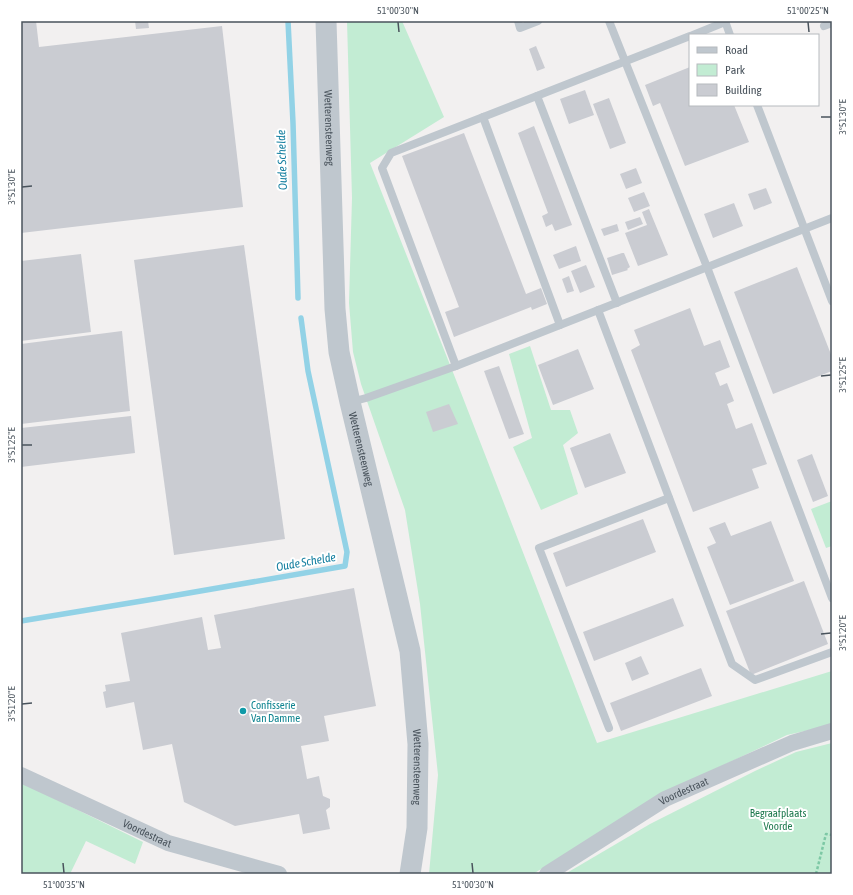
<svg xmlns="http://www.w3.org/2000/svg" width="853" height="895" viewBox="0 0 853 895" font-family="'Asap Condensed',sans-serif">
<rect width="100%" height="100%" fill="#f2f0f0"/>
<g fill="#c2ecd3">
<path d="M347,21H402L444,117L370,163L458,385L597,743L832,671V725L787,735L665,793L533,874H429L438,775L420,604L405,510L361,384L353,352L349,303L352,198Z"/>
<path d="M530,346L551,410H570L578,433L563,445L578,494L541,510L513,447L532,438L509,354Z"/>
<path d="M832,501V546L826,548L811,509Z"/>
<path d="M832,743V874H565L650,824L755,771L796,752Z"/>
<path d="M21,782L143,842L135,864L86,841L70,874H21Z"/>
</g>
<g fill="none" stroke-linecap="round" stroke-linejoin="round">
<g stroke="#92d2e6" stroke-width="5.5">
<path d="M288,21L293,123L298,298"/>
<path d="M21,621L160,598L345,566L347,552L308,371L301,318"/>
</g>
</g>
<g fill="#caccd2">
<path d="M21,21H36L39,47L222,26L243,207L21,233Z"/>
<path d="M135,21H148L149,28L136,29Z"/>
<path d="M536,46L545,68L537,71L529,49Z"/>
<path d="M690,67V105H734L749,142L685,166L660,103L653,106L645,85Z"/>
<path d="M585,90L594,115L569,124L560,99Z"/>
<path d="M609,98L626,143L610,149L593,104Z"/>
<path d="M534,126L572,225L555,231L552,224L546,227L542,216L548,213L518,133Z"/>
<path d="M464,133L526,294L541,288L547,304L532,310L531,307L454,337L445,312L459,307L402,156Z"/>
<path d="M636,168L642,183L626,189L620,174Z"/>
<path d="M766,188L772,203L754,210L748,194Z"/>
<path d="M644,192L650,206L634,212L628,198Z"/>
<path d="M734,203L743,226L713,238L704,214Z"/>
<path d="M649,209L668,255L638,266L625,233L647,225L642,212Z"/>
<path d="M640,217L643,224L628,230L625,222Z"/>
<path d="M617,224L619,231L604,236L601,229Z"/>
<path d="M244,245L285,539L174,555L134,260Z"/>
<path d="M576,246L581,261L559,269L553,255Z"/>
<path d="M622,253H624L630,267L627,269L628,270L612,275L607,258Z"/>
<path d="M81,254L91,332L21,341V261Z"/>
<path d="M586,265L595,287L580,293L571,271Z"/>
<path d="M797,267L832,357V371L773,394L734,292Z"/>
<path d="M569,276L574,291L567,293L562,279Z"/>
<path d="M690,308L704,346L720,340L730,367L715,373L720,386L727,383L734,401L727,404L736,429L752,423L767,464L752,469L759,488L693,512L631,350L640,345L634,330Z"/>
<path d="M122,331L130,411L21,424V344Z"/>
<path d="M578,349L594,389L553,405L538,365Z"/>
<path d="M499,366L524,434L509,439L484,371Z"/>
<path d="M449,404L458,424L433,432L426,412Z"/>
<path d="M131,416L135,453L21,467V428Z"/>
<path d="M610,433L626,473L585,488L570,448Z"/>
<path d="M812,454L828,496L813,502L797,460Z"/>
<path d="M643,519L656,552L566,587L553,553Z"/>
<path d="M771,521L794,581L730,605L707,547L716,543L709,528L725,522L731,536Z"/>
<path d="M804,581L828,644L751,675L726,611Z"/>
<path d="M354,588L376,706L324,716L329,741L301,746L307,779L319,776L323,796L330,799V807L326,810L330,829L303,834L299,814L235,826L184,802L172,744L143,750L134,702L106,708L103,692L106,691L105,685L130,681L121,633L202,617L208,650L221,648L214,615Z"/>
<path d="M673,598L684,626L594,661L583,632Z"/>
<path d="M641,656L649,674L632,681L625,663Z"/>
<path d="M701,668L712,696L621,731L610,703Z"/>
</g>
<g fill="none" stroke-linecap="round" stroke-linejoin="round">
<path stroke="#7dc8a5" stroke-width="2.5" stroke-dasharray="3 2" stroke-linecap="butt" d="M816,874L826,834L832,835"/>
<g stroke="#bfc7ce" stroke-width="8">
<path d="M518,21L520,28L538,21"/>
<path d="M609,21L707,267L832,598"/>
<path d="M725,21L730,35"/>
<path d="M824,26L832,23"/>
<path d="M693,35L725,22"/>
<path d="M537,96L617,303"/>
<path d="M757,105L832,301"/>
<path d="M483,117L560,325"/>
<path d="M598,310L732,664L755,680L832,652"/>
<path d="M456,366L382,168L391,153L690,36"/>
<path d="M351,402L366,398L456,366L832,218"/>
<path d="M609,728L539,548L669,498"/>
</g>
<g stroke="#bfc7ce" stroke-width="16">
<path id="s1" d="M21,775L168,843L279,874"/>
<path id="s2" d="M547,874L665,799L792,743L832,731"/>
</g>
<path stroke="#bfc7ce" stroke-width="21" id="s3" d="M326,21L335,309L339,352L350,402L410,651L418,744L417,828L410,874"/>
</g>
<path fill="none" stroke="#49535c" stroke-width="1.5" d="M398,22L399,32M808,22L809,32M821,117H831M22,187L32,186M821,376L831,375M22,445H32M821,634L831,633M22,704L32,703M63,863L64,873M472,863L473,873"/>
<circle fill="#0f9aa8" stroke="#fff" stroke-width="1.5" cx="243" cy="711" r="4"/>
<g text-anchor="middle" stroke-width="4" stroke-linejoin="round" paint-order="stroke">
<g font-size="11" fill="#49535c" stroke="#fff">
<text dy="4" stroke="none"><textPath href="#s3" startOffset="107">Wetterensteenweg</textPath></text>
<text dy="4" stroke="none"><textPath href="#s3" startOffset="431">Wetterensteenweg</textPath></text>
<text dy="4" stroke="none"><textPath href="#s3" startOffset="755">Wetterensteenweg</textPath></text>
<text dy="4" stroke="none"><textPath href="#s2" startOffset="160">Voordestraat</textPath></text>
<text dy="4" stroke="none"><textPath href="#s1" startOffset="139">Voordestraat</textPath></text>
</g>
<g font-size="11" fill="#0d838f" stroke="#fff" text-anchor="start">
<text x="251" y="709">Confisserie<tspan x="251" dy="13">Van Damme</tspan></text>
</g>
<g font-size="11" fill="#1e794e" stroke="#fff">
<text x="778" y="817">Begraafplaats<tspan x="778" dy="13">Voorde</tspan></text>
</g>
<g font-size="12" font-style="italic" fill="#1780a1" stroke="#fff">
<text transform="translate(282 160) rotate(-92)" y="4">Oude Schelde</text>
<text transform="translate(306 562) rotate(-10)" y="4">Oude Schelde</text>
</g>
</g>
<rect width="853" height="895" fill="none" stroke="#ffffff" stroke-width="44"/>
<rect x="689" y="34" width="130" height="72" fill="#ffffff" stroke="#b6babe"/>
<rect x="697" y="47" width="20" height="6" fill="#bfc7ce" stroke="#b6babe"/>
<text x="725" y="54" font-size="12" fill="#49535c">Road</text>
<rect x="697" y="64" width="20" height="12" fill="#c2ecd3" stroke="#b6babe"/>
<text x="725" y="74" font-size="12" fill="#49535c">Park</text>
<rect x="697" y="84" width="20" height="12" fill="#caccd2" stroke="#b6babe"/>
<text x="725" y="94" font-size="12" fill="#49535c">Building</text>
<rect x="22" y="22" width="809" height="851" fill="none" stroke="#49535c" stroke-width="1.5"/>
<g font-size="10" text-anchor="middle" fill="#49535c">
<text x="398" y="14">51°00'30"N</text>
<text x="808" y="14">51°00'25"N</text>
<text transform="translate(842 117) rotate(-90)" y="4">3°51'30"E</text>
<text transform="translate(11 187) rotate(-90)" y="4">3°51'30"E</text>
<text transform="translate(842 375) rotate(-90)" y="4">3°51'25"E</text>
<text transform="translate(11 445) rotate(-90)" y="4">3°51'25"E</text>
<text transform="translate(842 633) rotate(-90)" y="4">3°51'20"E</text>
<text transform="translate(11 704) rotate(-90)" y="4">3°51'20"E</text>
<text x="64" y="888">51°00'35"N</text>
<text x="473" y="888">51°00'30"N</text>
</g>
</svg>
